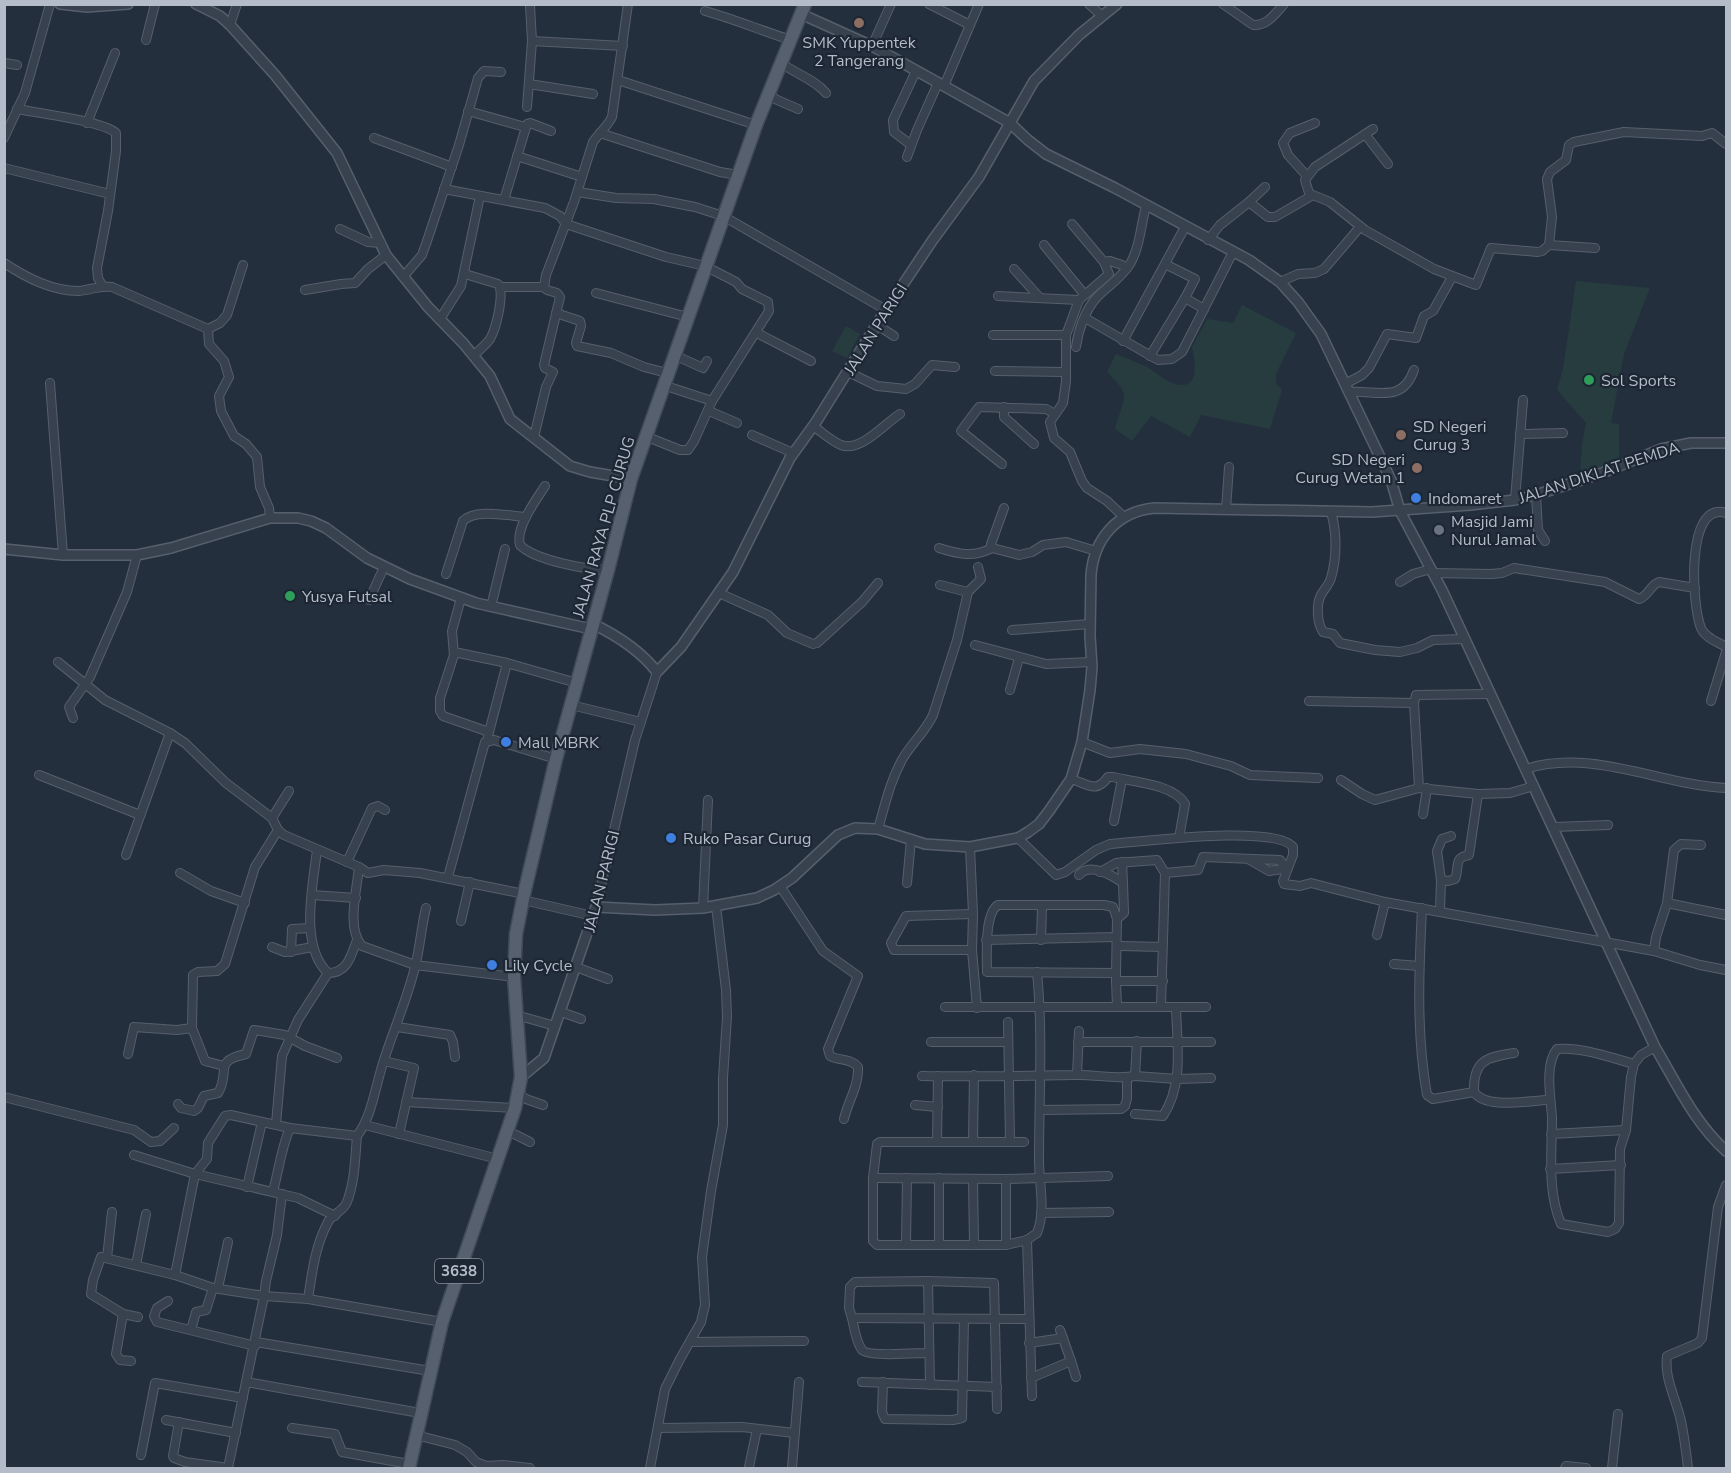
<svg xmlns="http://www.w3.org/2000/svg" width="1731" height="1473" viewBox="0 0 1731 1473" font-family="'Nunito Sans',sans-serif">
<rect width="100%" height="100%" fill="#242f3e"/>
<g fill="#263c3f">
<path d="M1576,281L1650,288L1624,354L1611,423L1619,424V463L1580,477L1582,444L1586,423L1557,390L1563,369Z"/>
<path d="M1242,305L1296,333L1276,374V383L1282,390L1270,429L1201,415L1190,437L1151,416L1132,441L1115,429C1123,397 1134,398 1107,372L1116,354C1126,358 1137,362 1147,367C1156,372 1164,381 1175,384C1201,391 1195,360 1192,347L1207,319L1233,323Z"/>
<path d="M846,326L860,334L847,358L832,351Z"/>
</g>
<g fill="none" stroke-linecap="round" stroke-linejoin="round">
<defs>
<g id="minor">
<path d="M929,4L970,25"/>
<path d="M1089,4L1102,16"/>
<path d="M1223,4L1253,25C1267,26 1275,14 1284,4"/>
<path d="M705,11C734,19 762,31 791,40"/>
<path d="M230,25L237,4"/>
<path d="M146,40L155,4"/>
<path d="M532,41L623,46"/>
<path d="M872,46L891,4"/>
<path d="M4,63L17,65"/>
<path d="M781,63C796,74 814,79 826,93"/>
<path d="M618,80L756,125"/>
<path d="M529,84L593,94"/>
<path d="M944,86L979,4"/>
<path d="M769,92L775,99L798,109"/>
<path d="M527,107L532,41L530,6"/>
<path d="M17,109C38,113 102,121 116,133V151L108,211L97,268L98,278L102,285"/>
<path d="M468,111L525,127"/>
<path d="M87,123L115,53"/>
<path d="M600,133L720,172L738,175"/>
<path d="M1365,134L1388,164"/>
<path d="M4,138L25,93L50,4"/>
<path d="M374,138L452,167"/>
<path d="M911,145L894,132L893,120L916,71"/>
<path d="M517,156L582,177"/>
<path d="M907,157L917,130L938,83"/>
<path d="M4,168L110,194"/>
<path d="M1307,176L1288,155L1283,143L1290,133L1315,123"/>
<path d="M444,189L545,208L560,216L566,224L666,257L705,266L736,282L742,289L768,302L769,311L712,401L694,441L688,450H680L645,436"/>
<path d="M578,192L616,198L654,199L695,207L723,216L886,310"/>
<path d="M1310,196L1305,180L1315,167L1373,129"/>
<path d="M504,200L527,124L530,123L551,131"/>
<path d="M1249,202L1265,187"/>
<path d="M1072,224L1104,262L1109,274L1079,300L1066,335V381L1063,403L1050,422L1054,438L1070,452L1082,481L1087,488L1107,501L1124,517"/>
<path d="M340,229L368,242L381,243"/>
<path d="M1208,240L1220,225L1249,202L1268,217H1275L1313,195L1330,202L1365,230L1434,269L1476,285L1491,248L1538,252L1542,251L1549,245L1552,217L1547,179L1550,172L1566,160L1569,145L1574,142L1624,132L1702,136L1712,133L1726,144"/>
<path d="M1044,245L1084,294"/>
<path d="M1549,245L1595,248"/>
<path d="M1104,262L1110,261L1122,265"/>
<path d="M4,263C27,278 52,291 79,291C91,290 100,285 112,287L208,329"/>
<path d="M1165,264L1195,279L1185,298"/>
<path d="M1014,269L1040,298"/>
<path d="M465,274L498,284C505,293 496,329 490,339C486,345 479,350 473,356"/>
<path d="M403,277L422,255L427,241L459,145L478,78L484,71L501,72"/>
<path d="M1280,282L1298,274L1315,273L1324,269L1360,227"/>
<path d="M501,287H544L547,290L557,293L560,297L544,365L545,368L553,372L546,387L534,437"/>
<path d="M544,287L546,275L574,202L593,142C599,133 607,127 612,117L628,4"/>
<path d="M305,290L341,284L355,283L368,269L386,255"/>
<path d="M596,293L688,317"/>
<path d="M998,296L1079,300"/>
<path d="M556,313L580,321L581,326L576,343L577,346L611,353L644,367L667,373"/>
<path d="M1085,318L1158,360L1172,359L1182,352L1233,252"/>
<path d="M440,319L461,286L480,196"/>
<path d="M877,325L894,336"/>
<path d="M208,329L209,344L224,361L229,377L219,396L221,411L234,436L246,444L257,457L260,487L269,508L270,518"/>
<path d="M208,329L220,323L227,315L243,265"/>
<path d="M757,333L811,361"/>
<path d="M993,335H1066"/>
<path d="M1123,341L1185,227"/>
<path d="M1076,347C1078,331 1085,310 1097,297C1109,285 1121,278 1130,264C1140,247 1141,224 1146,206"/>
<path d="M674,355L703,368L707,361"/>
<path d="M1150,356L1185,298L1204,309"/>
<path d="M995,371L1065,372"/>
<path d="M848,372L877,386L906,389L915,384L932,365L955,367"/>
<path d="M50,383L63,555"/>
<path d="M1345,384L1362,375L1369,368L1387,334L1416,338L1424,316L1433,311L1452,277"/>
<path d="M663,385L712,401"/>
<path d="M1349,392C1377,390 1402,404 1414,370"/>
<path d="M1004,407V417L1034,444"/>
<path d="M709,411L737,423"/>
<path d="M813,426C822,432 831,441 841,445C860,453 885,423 900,414"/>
<path d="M1520,434L1563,433"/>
<path d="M752,435L793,453"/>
<path d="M1002,464L961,431L979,407L1046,409L1055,414"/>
<path d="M545,486C536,500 515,528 520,545C534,560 587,570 608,570"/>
<path d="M1536,495L1538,530L1545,541"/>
<path d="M1515,500L1523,400"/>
<path d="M1004,508L991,544L992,548L1019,555L1032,552L1043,545L1066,542L1096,551"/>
<path d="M1226,509L1229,467"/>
<path d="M1331,512C1337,532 1337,557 1331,578C1329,585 1324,589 1321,595C1316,604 1317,623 1323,632L1333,634L1340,643L1375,650L1400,652L1417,648L1433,640L1464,639"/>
<path d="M1726,513C1685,500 1692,607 1701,628C1705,638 1718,642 1726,647"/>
<path d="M939,548C958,554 973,558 992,548"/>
<path d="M1433,573L1491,574L1502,573L1514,568L1605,582L1639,599C1648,597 1650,585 1659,582L1695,588"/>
<path d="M446,574L463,521C475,508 509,516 526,517"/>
<path d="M1400,582L1413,574L1431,569"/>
<path d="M940,585L968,592"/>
<path d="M719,593L768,615L787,633L813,644L817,643L862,602L878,583"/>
<path d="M461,598L452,631L454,655L440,698V711L443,716L489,732"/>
<path d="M369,600L384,567"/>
<path d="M491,607L505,549"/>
<path d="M1012,630L1090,624"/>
<path d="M975,645L1046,664L1091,662"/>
<path d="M454,652L507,663L577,683"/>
<path d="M58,662L105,700L170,733L185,743L226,783L272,818L278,830L284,835L359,867L368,873L384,870L420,873L524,894"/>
<path d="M1010,690L1019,658"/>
<path d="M1309,701L1414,703"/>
<path d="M1711,701L1726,652"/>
<path d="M571,705L641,722"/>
<path d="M73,718L69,707L90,677L127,592L137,555"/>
<path d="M488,736L507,663"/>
<path d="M1082,742L1110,753L1140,749L1186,754L1231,766L1250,775L1318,778"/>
<path d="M1526,769C1592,748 1661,785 1726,788"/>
<path d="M39,775L140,815"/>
<path d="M1071,779C1088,784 1096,794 1108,777H1113C1133,782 1174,784 1185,804L1179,838"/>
<path d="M1341,780L1362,794L1375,800L1419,788L1478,794L1510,793L1534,786"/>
<path d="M1419,788L1414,703L1416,695L1490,694"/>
<path d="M1423,814L1427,788"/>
<path d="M272,818L289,791"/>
<path d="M1114,821L1122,779"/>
<path d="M1553,827L1608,825"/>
<path d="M878,829C885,805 890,781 903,758C912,743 925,732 933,715L957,640L968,592L981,579L978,567"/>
<path d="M1018,838L1056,875L1065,872L1096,850L1110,844C1142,842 1274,824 1293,847V855L1283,881L1284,884L1300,886L1311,883L1385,902L1654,951L1700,965L1726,970"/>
<path d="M970,847L973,914L972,950L977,1008"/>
<path d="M317,850C313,885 299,946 328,973C348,973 351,955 357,940"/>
<path d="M126,855L170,733"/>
<path d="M347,862L372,808L378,806L385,810"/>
<path d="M1122,862L1123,883"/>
<path d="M359,867C357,890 346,928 362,946L415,965L514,977"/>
<path d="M1100,872L1116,863L1157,860L1165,873L1161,1006"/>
<path d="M180,873L211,891L245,903"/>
<path d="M1165,873L1198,870L1203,857L1280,860L1283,864L1282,869L1269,871L1248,859"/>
<path d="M1079,875C1089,862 1112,875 1123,883L1124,913L1117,919"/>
<path d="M448,877L485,742L494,740L556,759"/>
<path d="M1441,880L1448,881L1455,879C1458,874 1456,861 1461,858C1463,856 1466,856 1469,855L1478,794"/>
<path d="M907,883L911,840"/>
<path d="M780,886L823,951L858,976L828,1049L830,1056C839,1061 851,1058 858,1067C859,1086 848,1101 844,1119"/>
<path d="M312,895L356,898"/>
<path d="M523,900L593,916"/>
<path d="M1667,903L1726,915"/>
<path d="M998,905H1104L1113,907L1117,919L1116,973L987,972C987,956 984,914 998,905Z"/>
<path d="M596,907L635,740L657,672"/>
<path d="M703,908L708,800"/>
<path d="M1422,908C1419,970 1416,1033 1427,1095L1433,1099L1474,1092C1486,1110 1530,1100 1549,1100"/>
<path d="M1440,911L1441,880L1437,851L1442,839L1451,836"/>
<path d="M461,921L470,882"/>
<path d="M1377,935L1385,902"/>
<path d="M986,940L1116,937"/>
<path d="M1041,940L1042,906"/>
<path d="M1121,946L1162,947"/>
<path d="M272,947L285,952L313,947"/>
<path d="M972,950H894L891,943L906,916L973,914"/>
<path d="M1654,951L1656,937L1667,903L1674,850L1681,844L1701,845"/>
<path d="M291,952L292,929L310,928"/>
<path d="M1394,964L1419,966"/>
<path d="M576,967L608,979"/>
<path d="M1116,973V981H1163"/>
<path d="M1116,981L1117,1006"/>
<path d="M945,1007H1206"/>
<path d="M561,1012L581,1019"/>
<path d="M516,1015L555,1026"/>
<path d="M1008,1022L1010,1142"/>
<path d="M397,1027L450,1035L453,1042L455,1057"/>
<path d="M931,1042H1008"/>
<path d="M1078,1042H1211"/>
<path d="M128,1054L134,1027L177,1030L192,1028"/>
<path d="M384,1061L414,1068L399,1134"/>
<path d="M1634,1064C1609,1057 1582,1047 1557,1049C1544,1065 1551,1098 1552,1118C1552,1153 1547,1191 1561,1224L1608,1232L1615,1229L1619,1223L1620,1149L1626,1130L1631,1077L1634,1064L1641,1055L1655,1047"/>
<path d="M224,1066L205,1061L192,1028L193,975L198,972L217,971L225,964L255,867L278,830"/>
<path d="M1077,1075L1079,1031"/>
<path d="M922,1076C973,1077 1024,1076 1075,1075C1095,1074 1115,1080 1135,1076L1137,1041"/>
<path d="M1135,1076L1177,1079L1211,1078"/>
<path d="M1474,1092C1473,1061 1486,1057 1514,1053"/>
<path d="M518,1093L526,1099L543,1105"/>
<path d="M4,1097L134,1130L151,1142L160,1141L174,1128"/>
<path d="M406,1102L515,1108"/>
<path d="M178,1104L181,1108L194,1111L198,1108L204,1096L218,1093C231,1072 212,1061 246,1054L254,1030L285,1035L305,1046L337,1058"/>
<path d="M915,1105L938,1107"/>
<path d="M1040,1110L1121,1109L1125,1106L1127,1099V1078"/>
<path d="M1135,1114L1163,1116C1184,1084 1177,1044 1176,1007"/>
<path d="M276,1124L282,1056L298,1020L328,973"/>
<path d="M365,1125L498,1159"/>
<path d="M508,1131L530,1142"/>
<path d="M1551,1134L1626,1130"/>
<path d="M973,1141L974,1075"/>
<path d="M937,1142L938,1076"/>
<path d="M1024,1142H880L877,1144L873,1178V1241L877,1245H1006L1027,1240"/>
<path d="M134,1155L195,1174L298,1198L335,1216"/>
<path d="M1550,1169L1621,1165"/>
<path d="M873,1178L1006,1179L1108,1176"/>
<path d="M973,1179L974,1245"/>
<path d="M1006,1179V1245"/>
<path d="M247,1187L262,1122"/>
<path d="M273,1191C279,1170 281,1148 290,1128L357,1136C372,1116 375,1088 383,1063C393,1031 407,1000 415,967C420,948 421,928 426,908"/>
<path d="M282,1194L277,1235L266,1281L264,1296L308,1299L442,1322"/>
<path d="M1041,1213L1109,1212"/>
<path d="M906,1244L907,1178"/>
<path d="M939,1244V1178"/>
<path d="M107,1258L112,1212"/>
<path d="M136,1265L146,1214"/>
<path d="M175,1275L195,1174L207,1159L208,1143L225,1116L231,1115L290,1128"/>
<path d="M928,1281L930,1385"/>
<path d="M218,1288L228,1242"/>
<path d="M308,1299C312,1273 315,1246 328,1222C333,1213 343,1212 347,1202C355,1181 355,1159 357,1136"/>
<path d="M168,1301L157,1308L154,1316L157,1322L255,1346"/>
<path d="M123,1314L116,1354L120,1360L131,1361"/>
<path d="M138,1317L123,1314L91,1294L93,1280L101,1257L175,1275L213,1288L264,1296L228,1468"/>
<path d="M852,1318C854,1327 856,1342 862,1350C868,1357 918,1353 929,1353"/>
<path d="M191,1330L196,1312L206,1310L213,1288"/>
<path d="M256,1342L430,1371"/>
<path d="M690,1342L804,1341"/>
<path d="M1029,1343L1063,1338"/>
<path d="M1071,1361L1076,1377"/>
<path d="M1031,1378L1071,1361L1060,1330"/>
<path d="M246,1382L420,1413"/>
<path d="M862,1382L997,1387"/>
<path d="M883,1382L882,1412L885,1419L953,1420L962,1418L964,1319"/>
<path d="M1032,1396L1027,1240L1037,1233C1046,1211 1039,1184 1039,1160C1039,1097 1043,1034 1037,972"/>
<path d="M997,1409L994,1283L928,1281L855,1282L850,1287L849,1308L852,1318L1029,1319"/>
<path d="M166,1420L236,1433"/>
<path d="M179,1422L173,1456L174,1458L185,1462L228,1468"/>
<path d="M292,1428L335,1434L342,1452L409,1464"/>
<path d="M658,1428L742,1427L794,1433"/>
<path d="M416,1435L455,1445L467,1452L476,1462L486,1466L503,1465L530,1468"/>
<path d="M141,1455L155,1383L243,1398"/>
<path d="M749,1467L757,1429"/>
<path d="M650,1468L665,1389L680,1359L701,1322L705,1305L702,1257L711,1191L723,1125V1078L727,1017L726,990L716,906"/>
<path d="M792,1468L799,1382"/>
<path d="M1565,1468L1566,1466L1586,1468"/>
<path d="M1612,1468L1618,1414"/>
<path d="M1688,1468C1686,1451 1684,1433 1680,1417C1675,1397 1664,1377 1667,1356L1698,1343L1702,1338L1718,1207L1726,1185"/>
</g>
<g id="tertiary">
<path d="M60,4L87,7L128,4"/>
<path d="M196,4L220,16L230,25L275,75L337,153L386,255L428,307L463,343L490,376L510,419L570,466L590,472L631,479"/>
<path d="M801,14L872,46L944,86L1010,123L1028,140L1046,154L1115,188L1249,260L1280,282L1298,302L1321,334L1345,384L1391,480L1400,511L1442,590L1655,1047C1677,1084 1694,1122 1726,1151"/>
<path d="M4,549L63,555H137L171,548L270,518H298L311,521L326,528L367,558L410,579L476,603L591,629"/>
<path d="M593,624C618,636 640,650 657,672L681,647L733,572L790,458L816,422L882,316L932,241L979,177L1034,81L1079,35L1117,4"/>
<path d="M521,1077L544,1058L596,907L655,910L703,908L757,898L774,890L792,878L838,835L855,828L878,829L925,844L970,847L1018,838L1028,832L1039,824L1049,811L1071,779L1082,742L1090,690L1092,667L1090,636L1091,575C1094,538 1118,511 1155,508L1372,512L1470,505L1515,500L1536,495L1602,473L1661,449L1691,443H1726"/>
</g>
<path id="primary" d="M409,1468L442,1322L515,1108L521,1077L514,977L516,934L524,894L556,759L608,570L631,479L756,125L805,4"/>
</defs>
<use href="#minor" stroke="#565f6c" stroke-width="10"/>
<use href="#tertiary" stroke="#565f6c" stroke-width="12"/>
<use href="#primary" stroke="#414a57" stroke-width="15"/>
<use href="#minor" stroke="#38414e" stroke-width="8"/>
<use href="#tertiary" stroke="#38414e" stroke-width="9"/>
<use href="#primary" stroke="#56606e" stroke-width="12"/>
</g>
<g fill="#8d6e63" stroke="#1d2633" stroke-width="2">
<circle cx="859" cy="23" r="6"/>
<circle cx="1401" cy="435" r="6"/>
<circle cx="1417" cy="468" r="6"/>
</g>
<g fill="#2e9e5b" stroke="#1d2633" stroke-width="2">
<circle cx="1589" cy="380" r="6"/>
<circle cx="290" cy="596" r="6"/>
</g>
<g fill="#3f7fe0" stroke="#1d2633" stroke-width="2">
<circle cx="1416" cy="498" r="6"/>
<circle cx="506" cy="742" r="6"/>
<circle cx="671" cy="838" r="6"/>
<circle cx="492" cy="965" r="6"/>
</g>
<circle fill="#6b7280" stroke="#1d2633" stroke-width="2" cx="1439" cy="530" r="6"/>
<g text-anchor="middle" stroke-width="4.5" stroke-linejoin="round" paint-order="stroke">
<rect fill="#1d2633" stroke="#878f9c" stroke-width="1.5" x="435" y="1259" width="48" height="24" rx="4.5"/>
<g font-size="15" font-weight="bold" fill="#b4bcc9">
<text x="459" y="1276">3638</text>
</g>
<g font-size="16" fill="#b4bcc9" stroke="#1d2633" text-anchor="start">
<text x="859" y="48" text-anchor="middle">SMK Yuppentek<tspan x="859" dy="18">2 Tangerang</tspan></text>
<text x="1601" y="386">Sol Sports</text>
<text x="1413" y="432">SD Negeri<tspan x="1413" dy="18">Curug 3</tspan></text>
<text x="1405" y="465" text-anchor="end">SD Negeri<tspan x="1405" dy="18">Curug Wetan 1</tspan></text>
<text x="1428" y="504">Indomaret</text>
<text x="1451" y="527">Masjid Jami<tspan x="1451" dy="18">Nurul Jamal</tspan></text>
<text x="302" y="602">Yusya Futsal</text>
<text x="518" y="748">Mall MBRK</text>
<text x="683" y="844">Ruko Pasar Curug</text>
<text x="504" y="971">Lily Cycle</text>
</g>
<g font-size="16" fill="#b4bcc9" stroke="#1d2633">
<text transform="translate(875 329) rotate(-58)" y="6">JALAN PARIGI</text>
<text transform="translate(1599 472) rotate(-18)" y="6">JALAN DIKLAT PEMDA</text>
<text transform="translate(603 527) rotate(-74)" y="6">JALAN RAYA PLP CURUG</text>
<text transform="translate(601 881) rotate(-76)" y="6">JALAN PARIGI</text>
</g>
</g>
<rect width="1731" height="1473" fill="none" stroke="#b4bcc9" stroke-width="12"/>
</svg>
